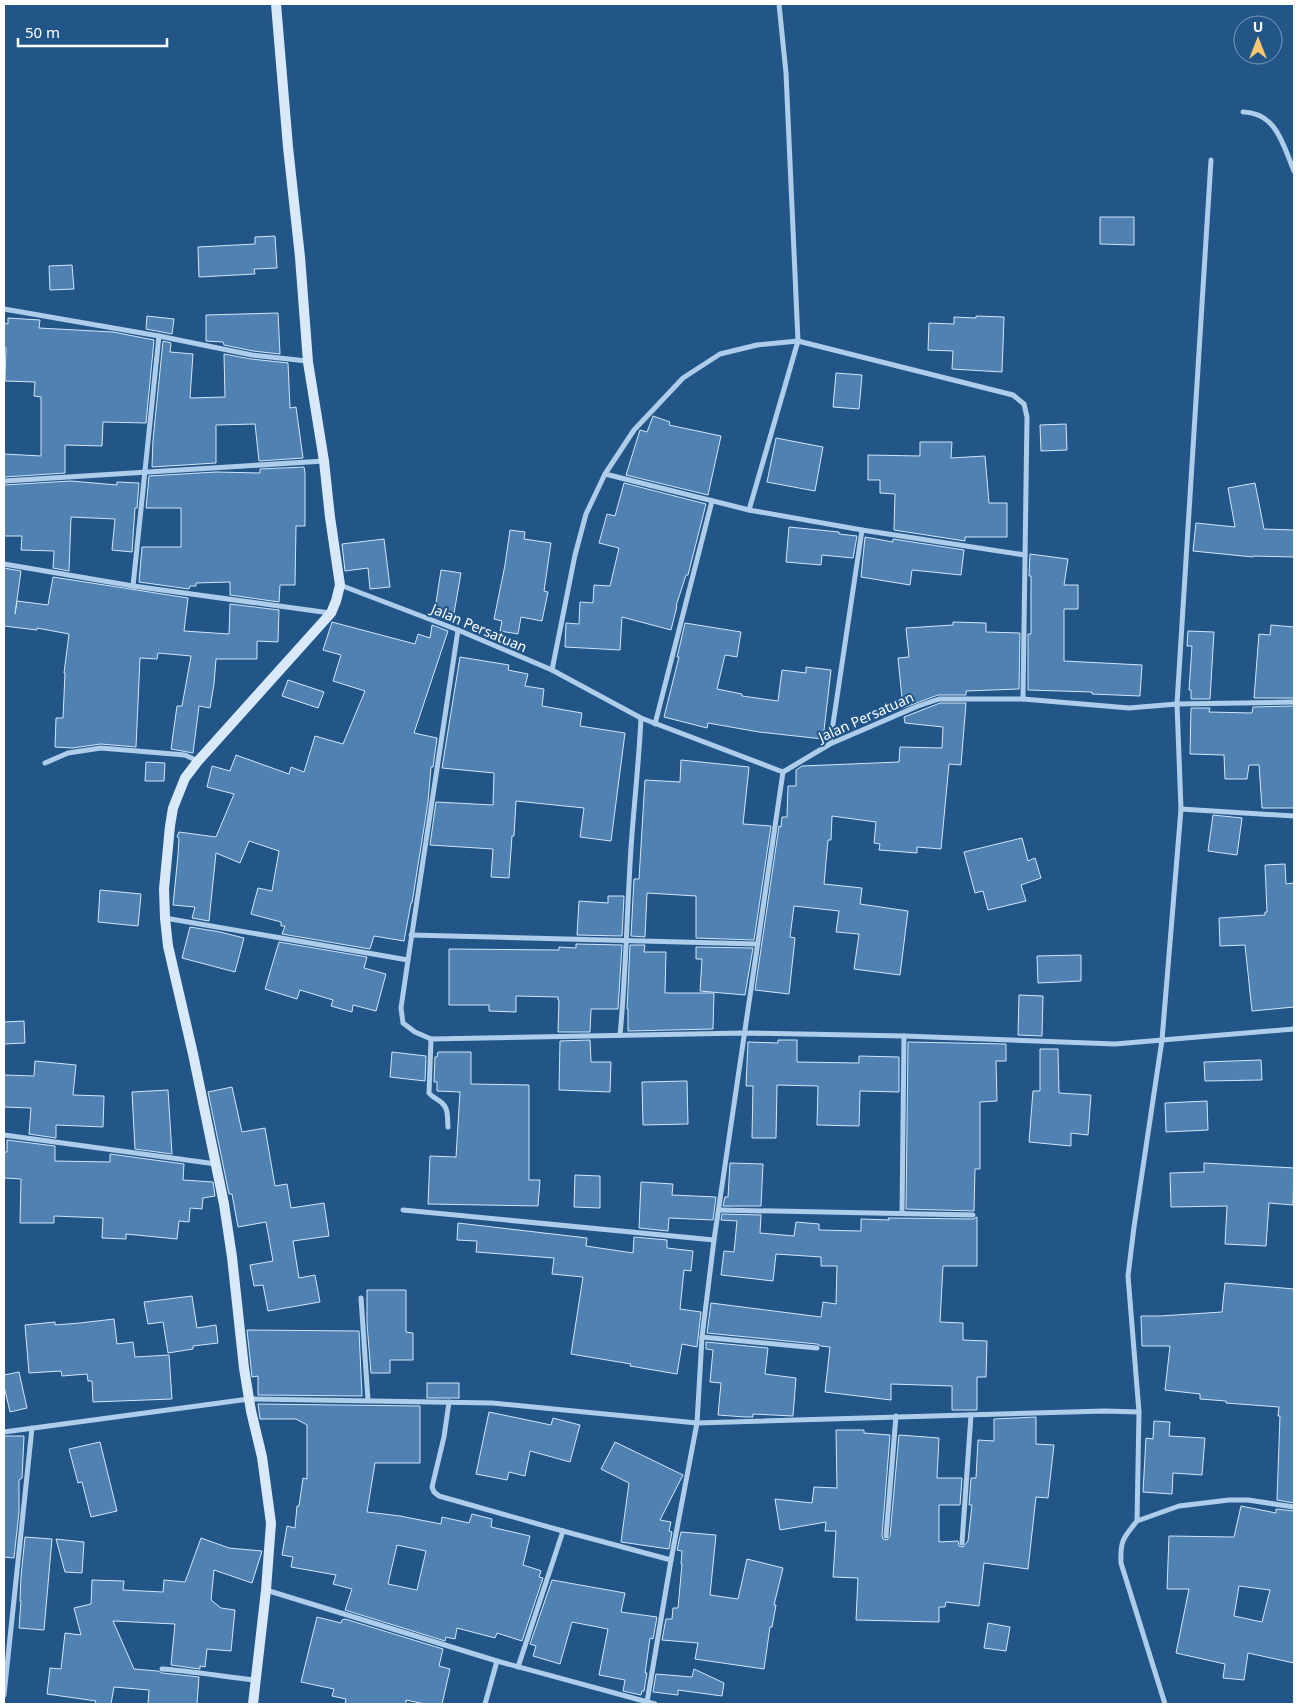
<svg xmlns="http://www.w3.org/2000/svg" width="1298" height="1708" viewBox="0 0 1298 1708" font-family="'Noto Sans',sans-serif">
<rect width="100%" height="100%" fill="#225689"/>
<g fill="#4f82b3" stroke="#d3e6f8" fill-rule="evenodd">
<path d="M1100,217H1134V245L1100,244Z"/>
<path d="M275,236L277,268L254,269L255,274L199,277L198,247L255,244V237Z"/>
<path d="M72,265L74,289L50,290L49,266Z"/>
<path d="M278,313L280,354L253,351L224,345L223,342L206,341V315Z"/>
<path d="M147,316L174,319L172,334L146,329Z"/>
<path d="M976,316L1004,317L1002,372L952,369L953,351L928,350L929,323L954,324V317L976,318Z"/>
<path d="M8,318L40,320L39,328L113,332L154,340L146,423L103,422L102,446L65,445V473L4,477V454L41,456V397L34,396L35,382L5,381L6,348L4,347V323L8,324Z"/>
<path d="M163,341L171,343L170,352L193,354L190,398L225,397L224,354L251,359L288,363L290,408L296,407L303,458L259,461L255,424L216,425V463L152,467L153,440Z"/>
<path d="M836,373L862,375L859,409L833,407Z"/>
<path d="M653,416L670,422L669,425L721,436L708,495L626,475L640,430L647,432Z"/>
<path d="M1066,424L1067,450L1041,451L1040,425Z"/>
<path d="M776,438L823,447L815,491L767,482Z"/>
<path d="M920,442H952L951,458L985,456L989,503H1007V537H965V541L894,530L895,494L880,493V480H868V455L920,456Z"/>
<path d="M304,467L305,473V526H296L295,585H280L279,602L230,595V582L196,583V586H190L189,589L139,582L142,547H181V508H146L149,476L216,472L260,473V469Z"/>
<path d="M71,481L117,485V482L139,483L137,508H135L132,552L112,550L115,519L71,517L69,571L53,568L54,551L21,550L22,536H4V485Z"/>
<path d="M624,483L706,504L688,575H686L676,606H677L671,630L622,617L620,650L565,647L566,623L579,624L580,602L593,603L594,585L610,586L619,548L599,543L607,514L615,516Z"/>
<path d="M1255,483L1264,529L1294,530V557L1253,556V557L1193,551L1196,523L1235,527L1228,488Z"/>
<path d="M789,527L839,532V534L857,536L853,558L822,555L821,565L786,562Z"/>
<path d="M510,530L525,532L524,539L551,543L544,591L548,592L542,621L521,617L518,634L500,631L502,621L494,619L505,565Z"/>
<path d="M865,537L893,542V539L964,550L961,575L912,570L910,585L861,577Z"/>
<path d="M384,539L390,587L370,589L368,568L345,571L342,544Z"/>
<path d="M1030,554L1068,559L1064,585H1078V609H1064V661L1142,665L1140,696L1092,694V692L1028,690V634H1031V576H1029Z"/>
<path d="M4,568L21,571L15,614L17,601L48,605L53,577L188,598L184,631L229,634L230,604L279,610L278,642L257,641V659H216L214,684L210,708L199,706L193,753L171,749L177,706H182L191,656L158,653L157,659L140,658L136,747L101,744L73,748L55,747L56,718H63L65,673H64L69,634L37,628V630L4,626Z"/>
<path d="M441,570L461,573L453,619L452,618L451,622L434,616Z"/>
<path d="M332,622L415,644L418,634L430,638L432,625L448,631L414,733L437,738L433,767H431L428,802L412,903H411L404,941L374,936L370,949L282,934L285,926H281V922L251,914L258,888L272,891L279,851L249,841L240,863L216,853L209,921L192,918L195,907L173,905L178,855L179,838L177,837L179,832L216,837L234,794L207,787L212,766L230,771L236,755L289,774L291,767L304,772L315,736L343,744L365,691L333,681L341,655L323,650Z"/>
<path d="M953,622L986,623V632L1020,633L1019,689L966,691V695H938L903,708L898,658L909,657L906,628L953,625Z"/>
<path d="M685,623L741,632L737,657L725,655L717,689L742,694V696L778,701L782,670L806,673V667L831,670L823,739L759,732L708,723L707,728L664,717L679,657H677L679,649Z"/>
<path d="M1271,625L1294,627V698H1254L1259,634L1270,635Z"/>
<path d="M1188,631L1214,632L1210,699H1191V690H1189L1192,646H1187Z"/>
<path d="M460,657L509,665L508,670L528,674L525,686L544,689L542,706L582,713L580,726L625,733L611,841L580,837L584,808L516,801L514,836H512L509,878L491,877L493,849L430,845L436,802L493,805L494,773L442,768Z"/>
<path d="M288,680L324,692L318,708L282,696Z"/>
<path d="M940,703H966L961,765L949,764L941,849L917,847V853L879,850L880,844L874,843L876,822L832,816L831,840H828L824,884L862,888L860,904L908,911L900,975L854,969L859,934L836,932L839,911L794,906L790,937L795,938L789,994L755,990L779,826L781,827L782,817H787L788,786H796V770L802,766L899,762L900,747L942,748L943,727L905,723L904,717Z"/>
<path d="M1294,706V808H1262L1259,765H1249L1247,779H1225L1224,755L1190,754L1191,708H1210L1209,712L1252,713L1253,707Z"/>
<path d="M681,760L749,767L743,824L771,826L754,940L696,938V896L647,893L645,937L631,936L634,879H639L645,780L680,782Z"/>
<path d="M146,762L165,763L164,781H145Z"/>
<path d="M1213,815L1242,818L1237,855L1208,851Z"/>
<path d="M1022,838L1028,861L1035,858L1041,878L1021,885L1026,901L988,910L983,891L975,893L964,852Z"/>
<path d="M1285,864L1286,884L1294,883V1007L1252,1011L1245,945L1220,946L1219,918L1265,915V912H1267L1265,865Z"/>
<path d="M100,890L141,894L138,926L98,922Z"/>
<path d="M608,896H624L622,936L577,935L579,901L608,903Z"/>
<path d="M190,927L220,932L244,938L235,972L182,958Z"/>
<path d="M279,942L367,957L364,968L386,974L376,1011L353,1005L352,1012L331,1006L333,1000L300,990L297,999L265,989Z"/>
<path d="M576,944L622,945L618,1009H591L590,1032H558L559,1000H558V997L516,996V1012L489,1011V1005H449V949L559,950V947L576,948Z"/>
<path d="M630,945H645L644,952H666L665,993H714L713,1029L628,1031V1009H627Z"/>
<path d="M696,947L753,948L745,995L700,991L702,959H696Z"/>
<path d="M1081,955V981L1038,983L1037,956Z"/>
<path d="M1019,995L1043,996L1042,1036L1018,1035Z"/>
<path d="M24,1021L25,1043L4,1044V1022Z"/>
<path d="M590,1040L591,1062H611L610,1092L559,1090L560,1041Z"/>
<path d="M778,1040H797V1062L859,1063V1056L899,1057V1092L860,1091L859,1126L817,1125L818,1086L777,1085L776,1138H752L753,1086H746L748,1042L778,1043Z"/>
<path d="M908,1042L1006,1044V1061H996L997,1101L980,1102V1169H975L974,1211L906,1209Z"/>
<path d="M1040,1049H1058L1059,1093L1091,1095L1088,1135L1071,1133V1146L1029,1142L1033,1091H1040Z"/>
<path d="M392,1052L426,1056L425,1081L390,1077Z"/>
<path d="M438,1052H471V1084L529,1085V1180H540L538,1206L428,1204L430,1156L456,1157L460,1092L437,1091V1082H434L435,1057H437Z"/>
<path d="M1261,1060L1262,1080L1205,1081L1204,1062Z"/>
<path d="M35,1061L76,1065L73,1095L104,1096L103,1127L56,1125V1138L29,1134L31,1108L4,1107V1075L34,1076Z"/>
<path d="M687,1081L688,1124L643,1125L642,1082Z"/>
<path d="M232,1087L242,1132L265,1128L275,1186L287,1184L291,1208L324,1203L329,1236L293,1241L299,1278L315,1275L320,1302L268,1311L263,1285L254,1286L250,1265L273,1261L266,1222L238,1227L232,1194H229L208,1092Z"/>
<path d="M168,1090L172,1154L135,1149L132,1092Z"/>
<path d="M1207,1101L1208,1130L1166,1132L1165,1103Z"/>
<path d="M7,1140L55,1146V1161L110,1162V1154L184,1164L183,1180L213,1182L215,1196L203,1198L202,1209L190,1208L189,1222L179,1221L177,1239L126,1234V1239L102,1238L103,1218L54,1216V1223H20L21,1179L4,1178V1152H7Z"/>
<path d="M730,1163L763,1164L761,1206H723L725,1197H728Z"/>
<path d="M1204,1163L1294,1168L1293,1205L1269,1203L1266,1246L1225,1244L1227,1206L1171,1207L1170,1173L1204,1172Z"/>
<path d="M575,1175L600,1176V1208L574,1207Z"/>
<path d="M641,1182L673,1184L672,1195L716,1197L713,1220L669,1218L668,1231L639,1228Z"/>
<path d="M722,1214L761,1215L760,1233L794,1236L796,1222L819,1224V1230L861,1231V1219L889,1220L888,1218L973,1219L977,1217V1266H943L940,1322L963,1323V1340L987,1341L986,1377H977V1410H952V1386L891,1384V1400L825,1392L830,1347L821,1346L817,1344L707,1333L711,1303L821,1317L823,1302L836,1304L837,1266H821V1257L776,1254L773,1281L721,1275L724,1251L734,1252L737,1221L721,1220Z"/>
<path d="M458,1223L587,1238L586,1246L633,1253L634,1237L667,1240V1248L693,1251L691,1271L684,1270L680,1309L701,1312L697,1347L682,1344L677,1374L630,1366L631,1364L571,1354L583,1277L552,1274L554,1258L476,1252L477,1241L457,1240Z"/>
<path d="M1225,1283L1294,1289V1503L1277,1500L1280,1416H1278L1279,1407L1226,1403V1401L1200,1399V1394L1165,1390L1170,1346H1142L1141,1316H1160L1222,1312Z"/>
<path d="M367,1290H406V1332L413,1333V1360H390V1373H371L367,1324Z"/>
<path d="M192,1296L197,1328L216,1325L218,1343L193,1346V1349L168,1353L163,1322L148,1324L144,1302Z"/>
<path d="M114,1319L117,1344L133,1342L135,1357L169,1355L172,1399L93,1402L92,1381H88L87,1374L62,1376L61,1371L29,1373L25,1325L55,1322V1325L80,1323Z"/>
<path d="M247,1330L359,1331L362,1396L258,1395V1376L252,1377Z"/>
<path d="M706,1342L768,1348L765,1374L796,1378L793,1416L753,1414V1417H745L718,1415L721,1383L710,1382L713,1350L706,1349Z"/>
<path d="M19,1372L27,1408L10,1412L4,1386V1375Z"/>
<rect x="427" y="1383" width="32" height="15"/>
<path d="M258,1404L420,1406V1463H375L367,1512L400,1516L441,1524L442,1517L469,1523L472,1514L492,1519L491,1527L530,1536L523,1565L539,1570L541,1571L539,1577L543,1578L522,1641L497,1633L495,1638L457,1628L455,1639L446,1637L445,1641L345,1610L352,1589L333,1584L336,1575L291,1567L293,1557L282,1555L287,1526L295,1528L297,1506H299L303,1478L307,1479V1425L296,1419H260ZM397,1545L426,1551L417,1590L388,1584Z"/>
<path d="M489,1412L551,1425L553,1418L580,1425L570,1462L530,1451L525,1476L509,1472L507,1480L476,1474Z"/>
<path d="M1036,1417V1444L1054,1445L1048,1498L1036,1497L1028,1569L984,1563L979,1606L946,1602L945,1607H939V1622L856,1620L858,1578L833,1577L836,1531H825L826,1522L780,1530L775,1499L812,1503L814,1487L837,1488L836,1430H864V1433L890,1435L882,1536L883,1539L887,1540L890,1536L899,1435L939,1438L937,1478H962L960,1505H939V1542L958,1541L959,1546L963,1547L968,1541L972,1505H969L971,1478H976L978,1440L994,1441V1419Z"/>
<path d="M1154,1421L1170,1422L1169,1436L1205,1438L1202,1475L1173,1473L1172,1494L1143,1492L1146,1438L1153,1439Z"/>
<path d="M4,1436H24L22,1478L19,1480V1512L14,1558L4,1557Z"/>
<path d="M100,1442L117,1511L91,1517L82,1482L78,1483L69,1449Z"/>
<path d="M615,1442L683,1475L660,1520L671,1522L669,1531L672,1532L669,1549L621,1542L629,1483L601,1469Z"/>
<path d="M1241,1506L1276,1513V1509L1294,1511V1663L1248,1653L1244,1680L1223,1678L1225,1664L1176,1653L1189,1589H1167L1169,1536L1234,1537ZM1239,1586L1270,1590L1262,1622L1234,1616Z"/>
<path d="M681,1532L716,1535L710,1595L738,1599L747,1559L783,1568L774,1605H776L772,1627H770L764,1669L695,1659L698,1643L662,1640L666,1619H672L673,1608H678L682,1564H681L682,1551L677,1550Z"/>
<path d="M25,1537L52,1539L44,1630L19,1628L21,1601H20L21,1576Z"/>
<path d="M201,1538L229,1548L262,1551L252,1583L214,1570L211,1600L221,1608L235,1610L231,1651L207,1649L205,1667L200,1666V1669L171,1665L175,1624L113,1621L134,1669L158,1671L162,1673L199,1677L197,1704H148L149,1690L114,1687L111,1704H95L96,1701L47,1694L50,1668L61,1669L65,1633L81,1635L74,1608L91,1604L92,1580L124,1581L123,1590L163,1592L164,1580L185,1582Z"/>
<path d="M56,1539L84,1542L82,1573L65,1572Z"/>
<path d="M552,1580L625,1593L621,1612L657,1617L653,1639L650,1638L645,1673H647L644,1691H642L641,1695L623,1691L625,1680L599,1675L608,1629L572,1622L560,1664L533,1656L536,1646L530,1644Z"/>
<path d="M317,1617L341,1623L342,1620L345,1619L443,1649L439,1666L450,1669L442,1704H425L406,1700V1704H345L346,1699L332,1696L334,1689L301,1682Z"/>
<path d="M988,1623L1010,1627L1006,1651L984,1648Z"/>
<path d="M694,1669L724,1683L722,1696L678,1690V1695L653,1692L656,1674L692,1677Z"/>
</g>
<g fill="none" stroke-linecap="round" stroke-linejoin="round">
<g stroke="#aecdea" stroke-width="5">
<path d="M1243,112C1277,113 1283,145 1294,171"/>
<path d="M4,309L159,336L252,355L307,361"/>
<path d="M605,474L749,510L862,530L1025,555"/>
<path d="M4,481L324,461"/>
<path d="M749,510L798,341L1013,395L1024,404L1027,417L1023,699"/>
<path d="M4,564L133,586L330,613"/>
<path d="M340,585L458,630L552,670L641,718L783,772"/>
<path d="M133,586L159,336"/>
<path d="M552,670L575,555L586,514L605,474L634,430L683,378L720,354L757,345L798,341L786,73L779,4"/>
<path d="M655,724L712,501"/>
<path d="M830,744L862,530"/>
<path d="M45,763L68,753L101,748L185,755L198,761"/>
<path d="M783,772L830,744L918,706L939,699H1023L1129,708L1177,704L1294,702"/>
<path d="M1181,809L1294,816"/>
<path d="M165,918L408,960L401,1008L403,1023L415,1032L431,1039L744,1033L904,1036L1115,1044L1294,1029"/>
<path d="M411,935L758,944"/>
<path d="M408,960L458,630"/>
<path d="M620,1035C626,973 627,910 631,848C634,804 639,761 641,718"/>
<path d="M431,1039L429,1093C433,1098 438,1099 442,1103C449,1109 447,1118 448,1127"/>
<path d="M4,1135L216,1164"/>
<path d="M403,1210L714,1240"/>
<path d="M719,1210L973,1215"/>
<path d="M902,1213L904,1036"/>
<path d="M361,1298L368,1400"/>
<path d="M702,1337L817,1348"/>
<path d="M449,1402L444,1437L432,1487L434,1492L439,1496L563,1531"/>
<path d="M4,1432L249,1399L492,1403L697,1423L1105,1411L1139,1412"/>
<path d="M1137,1521L1179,1506L1229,1500H1248L1294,1507"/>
<path d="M886,1536L896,1416"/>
<path d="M962,1543L971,1415"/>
<path d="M266,1590L497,1661L655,1704"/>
<path d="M518,1667L563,1531L671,1560"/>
<path d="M162,1669C193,1671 224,1677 255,1680"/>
<path d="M4,1695L32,1428"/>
<path d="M647,1702L671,1560L697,1423L702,1337L714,1240L783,772"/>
<path d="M485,1704L497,1661"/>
<path d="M1165,1704L1121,1563C1120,1541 1123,1538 1137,1521L1139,1412L1128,1276L1134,1227L1162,1040L1181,809L1177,704L1211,160"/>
</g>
<path stroke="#d9e9f8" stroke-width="10" d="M253,1704L266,1590L271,1523L262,1457L251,1411L244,1368L232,1257L224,1204L193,1054L168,946L165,918L164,889L170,826L173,808L185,778L198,761L331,613L336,601L340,585L330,517L324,461L308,362L300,257L288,147L276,4"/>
</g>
<g text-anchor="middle" stroke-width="4" stroke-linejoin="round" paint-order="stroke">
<g font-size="14" fill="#fff" stroke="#225689">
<text transform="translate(479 628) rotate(23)" y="5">Jalan Persatuan</text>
<text transform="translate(866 717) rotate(-24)" y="5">Jalan Persatuan</text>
</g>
</g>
<rect width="1298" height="1708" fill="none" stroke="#ffffff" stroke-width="10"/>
<g transform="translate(1258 40)"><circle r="24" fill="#225689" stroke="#7a9ab8"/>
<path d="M0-4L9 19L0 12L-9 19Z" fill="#f6c770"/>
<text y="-8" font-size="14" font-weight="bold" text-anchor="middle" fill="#ffffff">U</text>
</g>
<path d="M18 38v8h149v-8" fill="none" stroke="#ffffff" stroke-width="2.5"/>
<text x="25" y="38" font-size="15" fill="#ffffff" stroke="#225689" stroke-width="4" paint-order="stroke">50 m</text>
</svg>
